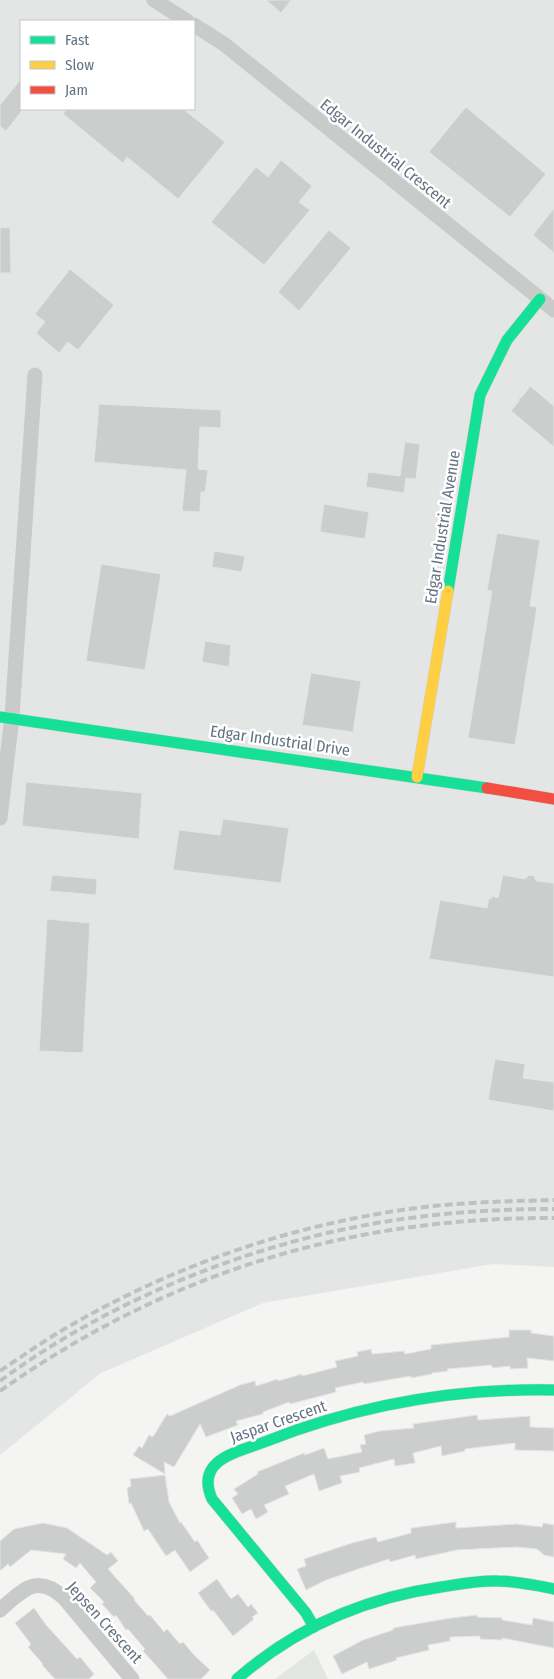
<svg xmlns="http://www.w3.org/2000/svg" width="554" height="1679" viewBox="0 0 554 1679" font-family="'Fira Sans Condensed',sans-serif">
<rect width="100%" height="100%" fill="#f4f4f2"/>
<path fill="#e4e6e5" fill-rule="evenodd" d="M0,0H554V1267L493,1264L263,1303L101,1373L0,1455ZM21,21H194V109H21Z"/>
<path fill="#e2e6e0" d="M314,1650L328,1679H275Z"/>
<g fill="#cccece" stroke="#e4e4e2">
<path d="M266,0H291L281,13Z"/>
<path d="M21,79V112L6,131L0,126V105Z"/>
<path d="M466,107L546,174L510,217L429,152Z"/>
<path d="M67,109H183L225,142L178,199L127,157L123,163L63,114Z"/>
<path d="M281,160L312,186L299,202L310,210L264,265L211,222L256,167L268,177Z"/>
<path d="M554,208V253L533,235Z"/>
<path d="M10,227L11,273H0V228Z"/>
<path d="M329,230L351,248L299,311L278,292Z"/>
<path d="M70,269L114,305L78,350L68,342L59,353L36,333L45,322L35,314Z"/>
<path d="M530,386L554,406V447L511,411L519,401V398L522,397Z"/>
<path d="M99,404L221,410V428L200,427L198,469L208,470L205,492H201L200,512L182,511L186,470L94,462Z"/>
<path d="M405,442L420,444L416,479L406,478L404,493L366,487L368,472L400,476Z"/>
<path d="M324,504L369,512L365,539L320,532Z"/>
<path d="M497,533L540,540L530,606L537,607L515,745L468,738L492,591L487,590Z"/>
<path d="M214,551L245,556L242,572L212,567Z"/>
<path d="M101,564L161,574L145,670L86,661Z"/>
<path d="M205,641L231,645L229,667L202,662Z"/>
<path d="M311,673L361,681L353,732L302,725Z"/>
<path d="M26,782L142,793L139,839L22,826Z"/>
<path d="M223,819L289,828L281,883L173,870L179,830L220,835Z"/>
<path d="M52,875L97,879L96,895L50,891Z"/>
<path d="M503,875L525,879L529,875L534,876L536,881L554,883V977L429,959L440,900L487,908L489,898L491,899L492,896L498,898Z"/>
<path d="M47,919L90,923L83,1053L39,1051Z"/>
<path d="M495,1059L525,1064L523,1078L554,1082V1111L488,1100Z"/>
<path d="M509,1330H531V1333L554,1336V1361L527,1358L528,1368L510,1369V1366L492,1368V1365L447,1369L448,1371L432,1373V1374L411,1378V1376L364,1384L363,1382L335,1388L336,1392L290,1404L289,1402L263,1412V1414L236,1421L238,1425L206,1437L200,1424L174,1467L164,1462L165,1474L133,1455L139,1446L142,1448L149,1435L153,1437L167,1414L170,1416L240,1385L255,1381L256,1386L278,1379V1381L302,1374V1376L337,1367L335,1361L358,1356L357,1352L371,1349L372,1354L404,1351L405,1354L431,1349V1345L509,1337Z"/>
<path d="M477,1415L478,1420L530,1416V1427L554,1428V1451L515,1450V1443L465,1449V1451L442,1456L441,1446L413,1453L415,1463L395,1466L394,1459L359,1468L360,1472L340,1476L342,1483L319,1491L314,1474L285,1486L289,1494L264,1505L268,1512L256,1519L251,1509L242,1514L232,1498L238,1494L234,1489L258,1474L257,1472L304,1453L305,1455L324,1448L328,1459L362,1452L360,1445L366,1444L364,1435L380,1431L414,1428L413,1424Z"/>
<path d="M165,1475L169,1502L180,1523L181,1522L195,1542L197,1540L209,1558L190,1572L175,1550L166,1556L148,1529L144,1531L131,1503L129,1504L127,1488L131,1486L130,1479Z"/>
<path d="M456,1522V1528L516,1524L542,1527L543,1523L554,1525V1557L544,1555L537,1549L516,1547L457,1550L416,1559L415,1555L390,1562L389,1559L364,1567L326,1580L306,1590L297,1569L306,1566L304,1559L352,1543L376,1537L378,1542L411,1533V1528Z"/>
<path d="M43,1523L67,1528L107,1555L111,1552L118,1561L108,1569L135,1599L134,1600L148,1616L150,1615L164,1632L167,1629L180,1644L183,1642L194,1655L210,1670L201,1679H168L143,1651L145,1649L128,1629L126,1630L116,1615L114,1617L102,1604L104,1602L90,1588L96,1582L80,1563L76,1568L63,1559L66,1554L31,1550L10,1567L8,1564L0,1571V1541L14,1529Z"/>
<path d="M217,1579L231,1599L238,1594L248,1607L251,1604L258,1613L252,1617L254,1619L233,1636L213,1610L211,1611L198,1593Z"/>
<path d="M34,1608L46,1625L77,1659L80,1657L94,1674L89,1679H55L42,1665L43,1664L28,1647L31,1644L15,1623Z"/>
<path d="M477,1615V1617L502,1618V1620L532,1625L533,1618L554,1622V1648L502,1638V1640L480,1639V1636L450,1637V1641L428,1645L429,1650L396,1658L397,1660L369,1669L367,1662L342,1674L333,1656L363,1640L393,1630V1628L451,1618Z"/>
</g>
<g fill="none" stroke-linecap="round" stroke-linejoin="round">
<defs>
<g id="fast">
<path d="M448,591L480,395L507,340L540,299"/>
<path d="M0,717L487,788"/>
<path d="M314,1627L306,1613L212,1499C194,1458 240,1452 267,1441C359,1405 455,1388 554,1390"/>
<path d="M237,1679C295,1628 365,1598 441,1587C460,1584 478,1580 498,1581C517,1581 535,1585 554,1589"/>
</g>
<path id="slow" d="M417,777L448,591"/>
<path id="jam" d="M487,788L554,799"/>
</defs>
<use href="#fast" stroke="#d1d2d3" stroke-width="12"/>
<use href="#slow" stroke="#d1d2d3" stroke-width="12"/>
<use href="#jam" stroke="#d1d2d3" stroke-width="12"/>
<g stroke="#c9caca" stroke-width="15">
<path d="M154,0L187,21"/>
<path d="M194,25L224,44L554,310"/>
<path d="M0,818L12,717L35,375"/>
<path d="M0,1610C23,1590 37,1573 64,1598L132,1679"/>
</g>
<use href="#fast" stroke="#16e098" stroke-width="11"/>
<use href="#slow" stroke="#ffcf43" stroke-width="11"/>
<use href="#jam" stroke="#f24e42" stroke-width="11"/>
<g stroke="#bec0c2" stroke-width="4" stroke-dasharray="8 4" stroke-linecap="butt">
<path d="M0,1371C24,1355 48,1338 73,1324C183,1261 307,1220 433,1206C473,1202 514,1201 554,1200"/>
<path d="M0,1381C97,1309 219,1257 336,1231C408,1215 481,1209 554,1209"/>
<path d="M0,1391C167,1273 349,1217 554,1218"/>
</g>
</g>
<g text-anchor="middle" stroke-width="5" stroke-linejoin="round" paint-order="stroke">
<g font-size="16" fill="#647383" stroke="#fff">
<text transform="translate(386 153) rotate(39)" y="6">Edgar Industrial Crescent</text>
<text transform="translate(442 527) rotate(-81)" y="6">Edgar Industrial Avenue</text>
<text transform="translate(280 740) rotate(8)" y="6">Edgar Industrial Drive</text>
<text transform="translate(278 1421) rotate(-19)" y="6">Jaspar Crescent</text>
<text transform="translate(105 1622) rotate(48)" y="6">Jepsen Crescent</text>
</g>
</g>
<rect x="20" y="20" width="175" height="90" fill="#ffffff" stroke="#c1c7cd"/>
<rect x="30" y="36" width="25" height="8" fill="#16e098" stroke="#c1c7cd"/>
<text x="65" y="45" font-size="15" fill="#647383">Fast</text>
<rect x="30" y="61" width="25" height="8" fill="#ffcf43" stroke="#c1c7cd"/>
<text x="65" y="70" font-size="15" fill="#647383">Slow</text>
<rect x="30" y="86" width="25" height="8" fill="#f24e42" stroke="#c1c7cd"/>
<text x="65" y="95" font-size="15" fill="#647383">Jam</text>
</svg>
